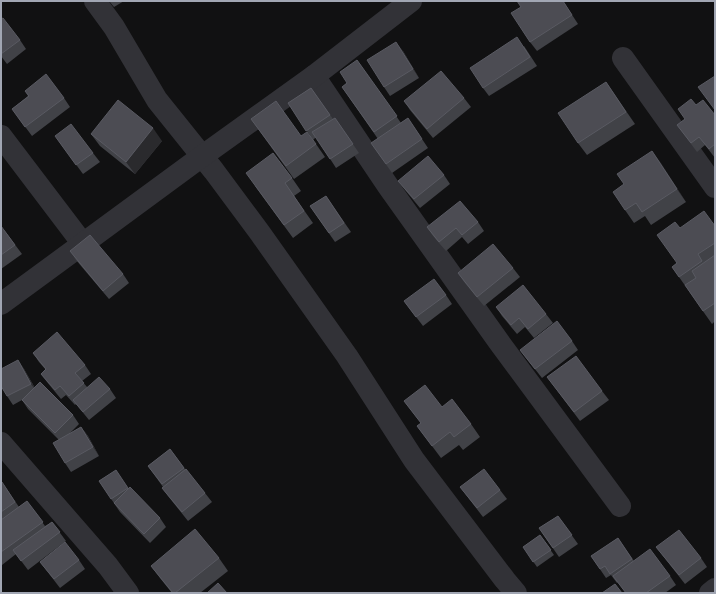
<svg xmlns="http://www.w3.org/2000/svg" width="716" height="594" viewBox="0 0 716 594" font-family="Roboto,sans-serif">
<rect width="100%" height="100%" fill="#111112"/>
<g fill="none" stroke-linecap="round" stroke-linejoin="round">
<g stroke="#323237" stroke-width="22">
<path d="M95,1L114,27L157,100L214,171L260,233L347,356L414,460L505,580L516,593"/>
<path d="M623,58L715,187"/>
<path d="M314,76L388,186L499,342L620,506"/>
<path d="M1,136L83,244"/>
<path d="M1,304L201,157L314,76L411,1"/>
<path d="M1,443L108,566L128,593"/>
<path d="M710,593L715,589"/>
</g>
</g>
<g fill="#414247">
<path d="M109,1H124L114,7Z"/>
<path d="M563,1L578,24L537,51L530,42Z"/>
<path d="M1,19L20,40L26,49L7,64L1,56Z"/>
<path d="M524,46L537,66L489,96L483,88Z"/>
<path d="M403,51L419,78L390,96L384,87Z"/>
<path d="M357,60L401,123L408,118L428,148L392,173L371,143L378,139L342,87L347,83Z"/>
<path d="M606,82L635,124L587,155L578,143Z"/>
<path d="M311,88L333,119L335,118L359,153L336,168L316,137L313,140L288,103Z"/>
<path d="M25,91L64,98L70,107L32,136L12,109L28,96Z"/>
<path d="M464,98L471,107L433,138L410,110L404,101Z"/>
<path d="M696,105L715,115V158L705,145L697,152L677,125L685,119Z"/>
<path d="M251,119L301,136L316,144L325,157L294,179Z"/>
<path d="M91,134L162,141L135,174L100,146Z"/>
<path d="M55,136L93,153L100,162L83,174Z"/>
<path d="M652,151L686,202L651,225L645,216L634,223L625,210Z"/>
<path d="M444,175L450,184L420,208L405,190L398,181Z"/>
<path d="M292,178L301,191L294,196L313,223L293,238L255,186Z"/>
<path d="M326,196L351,232L335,242L310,206Z"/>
<path d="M478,222L484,231L468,244L462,237L446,251L433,236L427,227Z"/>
<path d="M1,226L22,254L1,269Z"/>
<path d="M715,226V321L712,324L672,267L677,263L680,228Z"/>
<path d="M70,251L123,274L129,283L109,299L76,260Z"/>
<path d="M513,268L520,277L484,306L464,282L458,273Z"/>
<path d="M446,295L452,304L423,326L404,301Z"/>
<path d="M496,307L546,314L553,323L534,338L525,327L517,334L502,316Z"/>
<path d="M572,341L578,350L542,378L520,350Z"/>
<path d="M33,353L85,365L91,374L82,381L87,387L110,389L116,398L89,420L76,404L75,405L66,395L61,399L47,382L41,374L46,370L39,362Z"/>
<path d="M18,360L24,369L35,388L73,415L79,424L69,434L81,427L88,436L99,456L71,472L65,463L59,440L28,409L22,400L13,405L7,396Z"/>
<path d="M547,377L602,391L609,400L580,421Z"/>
<path d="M404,401L442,407L471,424L480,437L463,450L459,445L441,458L417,426L421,423Z"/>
<path d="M170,449L185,469L205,493L212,502L188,521L168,496L162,488L163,487L148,466Z"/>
<path d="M116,470L128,489L160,518L166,527L150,543L120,512L99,481Z"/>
<path d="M2,482L19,507L27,501L45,526L52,522L66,541L28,570L16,554L2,565L1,564V483Z"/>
<path d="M460,487L500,490L507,499L483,517Z"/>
<path d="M558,516L578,544L559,557L539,528Z"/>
<path d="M540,535L554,555L537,567L523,547Z"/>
<path d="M618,538L634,561L670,576L676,585L665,593H626L618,582L617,583L611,575L606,578L591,556Z"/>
<path d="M656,547L701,558L707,567L685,584Z"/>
<path d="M219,558L228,571L200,593H172L160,578L151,566Z"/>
<path d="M79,560L85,569L60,588L40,562Z"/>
</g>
<g fill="#2a2a2d">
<path d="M396,42L403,51L419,78L413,69Z"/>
<path d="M153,128L162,141L135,174L126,162Z"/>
<path d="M652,151L661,163L686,202L677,189Z"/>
<path d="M18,360L24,369L37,392L31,384Z"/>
<path d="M81,427L88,436L99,456L93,447Z"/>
</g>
<g fill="#4c4c53" stroke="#595a62">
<path d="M517,1H563L572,15L530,42L511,13L521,7Z"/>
<path d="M3,18L20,40L1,54V19Z"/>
<path d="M517,37L530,57L483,88L470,68Z"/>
<path d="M396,42L413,69L384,87L367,60Z"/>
<path d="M357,60L397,116L374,132L342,87L347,83L340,72Z"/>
<path d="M441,71L464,98L427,129L404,101Z"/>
<path d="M46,74L64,98L25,127L12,109L29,96L25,91Z"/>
<path d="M715,76V110L698,87Z"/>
<path d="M606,82L626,112L578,143L558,113Z"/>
<path d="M311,88L330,115L306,131L288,103Z"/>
<path d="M691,99L696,105L703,100L715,115V144L709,149L699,137L691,143L677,125L685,119L678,109Z"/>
<path d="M118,100L153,128L126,162L91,134Z"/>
<path d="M276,101L301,136L307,132L316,144L286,166L251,119Z"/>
<path d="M335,118L353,144L330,159L312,132Z"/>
<path d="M408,118L422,139L386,164L371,143Z"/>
<path d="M71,124L93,153L76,165L55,136Z"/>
<path d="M652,151L677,189L642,212L636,203L625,210L613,192L624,184L617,174Z"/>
<path d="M273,153L292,178L285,183L304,211L284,225L246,173Z"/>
<path d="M428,156L444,175L414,199L398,181Z"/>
<path d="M326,196L344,223L329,233L310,206Z"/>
<path d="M460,201L478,222L462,235L456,228L439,242L427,227Z"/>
<path d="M704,211L715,226V243L698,254L702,261L679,277L672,267L677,263L657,235L675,222L680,228Z"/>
<path d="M1,226L15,245L1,255Z"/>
<path d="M90,235L123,274L103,291L70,251Z"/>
<path d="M493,244L513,268L477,297L458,273Z"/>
<path d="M715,255V303L703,311L685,285L696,278L692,271Z"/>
<path d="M434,279L446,295L416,317L404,301Z"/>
<path d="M523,285L546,314L528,329L519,318L511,325L496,307Z"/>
<path d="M557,321L572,341L535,369L520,350Z"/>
<path d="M57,332L85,365L75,373L84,383L69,396L60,386L55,390L41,374L46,369L33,353Z"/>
<path d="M576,356L602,391L574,412L547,377Z"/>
<path d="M18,360L31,384L7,396L1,386V369Z"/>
<path d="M99,377L110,389L83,412L73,400Z"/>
<path d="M40,382L73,415L55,433L22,400Z"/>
<path d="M425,385L442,407L452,399L471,424L454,437L450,432L432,446L417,426L421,423L404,401Z"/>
<path d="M81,427L93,447L65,463L53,443Z"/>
<path d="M170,449L184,468L162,484L148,466Z"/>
<path d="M186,469L205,493L182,512L162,488Z"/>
<path d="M484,469L500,490L477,508L460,487Z"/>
<path d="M116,470L128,488L111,499L99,481Z"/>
<path d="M2,482L15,502L1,512V483Z"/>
<path d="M130,487L160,518L144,534L114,503Z"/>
<path d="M27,501L43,522L1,552V520Z"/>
<path d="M558,516L572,535L553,548L539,528Z"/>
<path d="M52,522L60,532L21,561L13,550Z"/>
<path d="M195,529L219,558L175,593H173L151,566Z"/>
<path d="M679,530L701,558L679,575L656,547Z"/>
<path d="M540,535L551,550L533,562L523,547Z"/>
<path d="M618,538L632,559L610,574L605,566L600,569L591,556Z"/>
<path d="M65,542L79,560L54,579L40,562Z"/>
<path d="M650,549L670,576L646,593H626L613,576Z"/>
<path d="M218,583L227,593H207Z"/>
<path d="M615,584L622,593H602Z"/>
</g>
<rect width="716" height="594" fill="none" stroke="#a1a6b3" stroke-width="4"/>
</svg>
